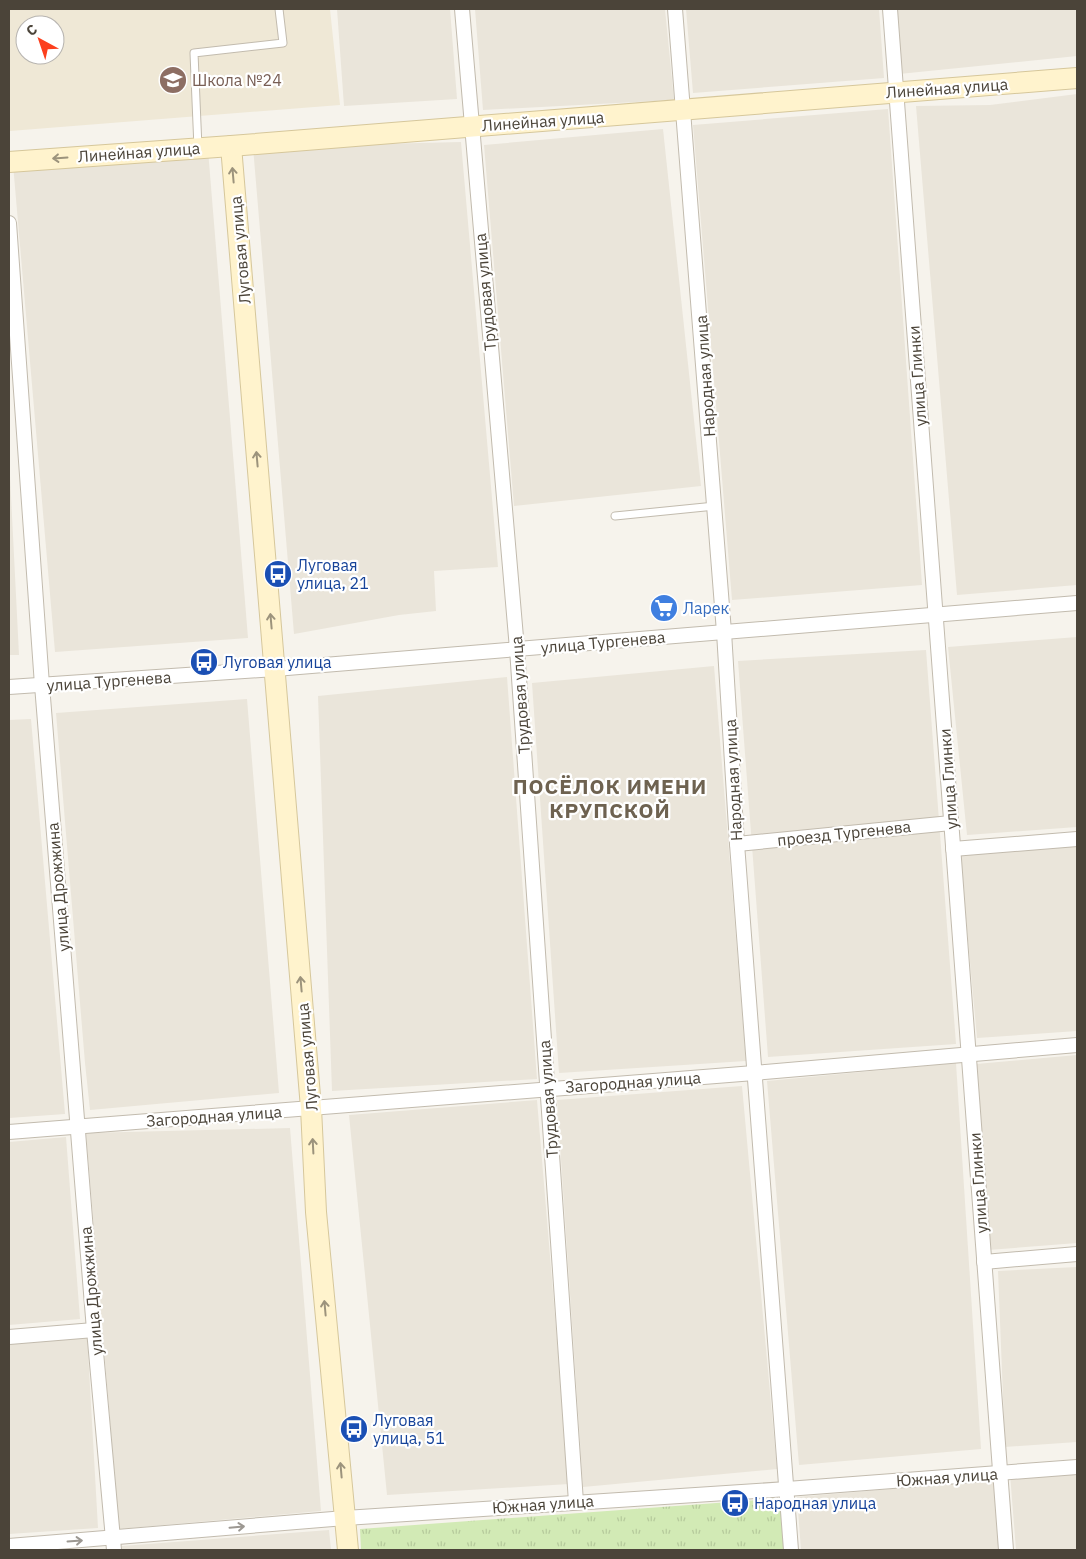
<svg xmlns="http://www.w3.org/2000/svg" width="1086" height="1559" viewBox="0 0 1086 1559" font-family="'IBM Plex Sans',sans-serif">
<defs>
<pattern id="grass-tufts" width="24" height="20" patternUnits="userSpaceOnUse" patternTransform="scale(1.25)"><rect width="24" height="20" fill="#d2eab5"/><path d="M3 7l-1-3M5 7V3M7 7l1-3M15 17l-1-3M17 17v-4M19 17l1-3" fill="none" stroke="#b6ca9c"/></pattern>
</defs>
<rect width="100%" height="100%" fill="#f6f3ec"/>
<g fill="#eae5da">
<path d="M337,9H450L457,99L344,106Z"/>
<path d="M475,9H665L674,100L483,110Z"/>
<path d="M686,9H879L884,78L693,93Z"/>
<path d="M894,9H1077V56L899,74Z"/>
<path d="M1077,94V585L957,595L916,106L990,105Z"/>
<path d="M888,109L922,585L732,600L693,125Z"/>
<path d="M663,129L701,486L514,506L484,145Z"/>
<path d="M461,142L498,567L434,571L436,611L399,615L294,634L253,147Z"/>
<path d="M208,150L248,638L55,652L13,164Z"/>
<path d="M9,456L19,655H9Z"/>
<path d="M1077,637V827L967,835L948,647Z"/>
<path d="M926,650L956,1044L768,1057L738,661Z"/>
<path d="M714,666L746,1061L559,1073L532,683Z"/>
<path d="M507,677L537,1079L332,1091L318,696Z"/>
<path d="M247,699L279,1093L90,1110L85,1063L56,713Z"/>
<path d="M31,719L65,1114L9,1118V720Z"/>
<path d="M1077,845V1031L977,1038L960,853Z"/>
<path d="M1077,1055V1243L988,1250L976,1064Z"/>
<path d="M956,1063L981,1449L799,1465L767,1081Z"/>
<path d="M742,1086L777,1469L583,1487L557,1100Z"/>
<path d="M537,1100L569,1484L387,1495L349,1115Z"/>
<path d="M290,1128L321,1511L119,1529L86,1133Z"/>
<path d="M66,1137L80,1319L9,1325V1142Z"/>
<path d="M1077,1267V1442L1005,1447L998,1271Z"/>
<path d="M87,1334L98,1528L9,1534V1343Z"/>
<path d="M1077,1469V1550H1016L1010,1474Z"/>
<path d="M996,1480L1001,1550H801L797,1497Z"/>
<path d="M329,1530L331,1550H122V1546Z"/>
</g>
<path fill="#efe8d6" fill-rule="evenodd" d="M9,9H330L340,105L10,131ZM25,25H55V55H25Z"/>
<path fill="url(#grass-tufts)" d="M783,1498L787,1550H361L360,1529Z"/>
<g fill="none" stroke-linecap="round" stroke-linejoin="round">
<defs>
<g id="lane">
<path d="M198,148L194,53L283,43L279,9"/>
<path d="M615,516L715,506"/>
</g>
<g id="street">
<path d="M462,9L517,649L576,1502"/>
<path d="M675,9L724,632L737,844L791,1550"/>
<path d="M890,9L1006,1550"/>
<path d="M9,223L42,685L94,1330L114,1550"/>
<path d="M9,687L275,669L1077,603"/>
<path d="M737,844L951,823"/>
<path d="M953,849L1077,839"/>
<path d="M9,1132L754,1073L1077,1045"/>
<path d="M984,1262L1077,1254"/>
<path d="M9,1337L94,1330"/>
<path d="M9,1546L345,1518L787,1489L1077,1467"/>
</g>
<g id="secondary">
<path d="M231,146L311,1108L316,1212L348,1550"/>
<path d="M9,162L231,146L1077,78"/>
</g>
</defs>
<use href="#lane" stroke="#c2bbae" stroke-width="9"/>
<use href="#street" stroke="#c2bbae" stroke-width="16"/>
<use href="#secondary" stroke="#d6c79b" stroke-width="22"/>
<use href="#lane" stroke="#fff" stroke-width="7"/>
<use href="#street" stroke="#fff" stroke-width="14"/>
<use href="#secondary" stroke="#fff3cd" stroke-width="20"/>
</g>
<defs><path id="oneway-shaft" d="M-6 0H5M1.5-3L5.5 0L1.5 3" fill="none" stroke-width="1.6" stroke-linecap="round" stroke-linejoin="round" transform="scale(1.25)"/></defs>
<g stroke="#9c937c">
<use href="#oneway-shaft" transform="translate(60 158) rotate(176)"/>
<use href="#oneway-shaft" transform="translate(233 175) rotate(-95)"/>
<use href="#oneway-shaft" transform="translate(257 459) rotate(-95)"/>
<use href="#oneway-shaft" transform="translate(271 621) rotate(-95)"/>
<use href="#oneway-shaft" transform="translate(301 984) rotate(-95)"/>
<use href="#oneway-shaft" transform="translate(313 1146) rotate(-93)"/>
<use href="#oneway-shaft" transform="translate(325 1308) rotate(-95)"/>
<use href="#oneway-shaft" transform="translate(341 1470) rotate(-95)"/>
</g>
<g stroke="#9c9892">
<use href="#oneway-shaft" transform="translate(237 1527) rotate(-5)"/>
<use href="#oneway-shaft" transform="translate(75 1541) rotate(-4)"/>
</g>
<defs>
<symbol id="school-disc" viewBox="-11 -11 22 22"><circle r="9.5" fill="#8d6e63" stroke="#fff"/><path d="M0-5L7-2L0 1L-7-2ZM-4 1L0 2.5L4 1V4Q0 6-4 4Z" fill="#fff"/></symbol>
<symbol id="bus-disc" viewBox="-11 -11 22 22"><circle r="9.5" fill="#1a4fb4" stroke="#fff"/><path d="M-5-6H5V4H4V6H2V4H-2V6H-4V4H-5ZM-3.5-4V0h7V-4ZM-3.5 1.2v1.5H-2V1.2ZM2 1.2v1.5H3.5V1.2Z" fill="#fff"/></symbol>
<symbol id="supermarket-disc" viewBox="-11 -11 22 22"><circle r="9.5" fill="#3f7fe0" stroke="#fff"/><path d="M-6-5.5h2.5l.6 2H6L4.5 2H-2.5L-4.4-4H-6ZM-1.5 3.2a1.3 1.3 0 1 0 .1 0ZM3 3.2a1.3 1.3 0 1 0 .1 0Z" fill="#fff"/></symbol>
</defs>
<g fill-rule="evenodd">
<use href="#school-disc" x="157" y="64" width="32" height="32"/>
<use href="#bus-disc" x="262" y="558" width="32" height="32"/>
<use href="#supermarket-disc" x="648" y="592" width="32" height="32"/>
<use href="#bus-disc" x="188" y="646" width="32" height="32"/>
<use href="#bus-disc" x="338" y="1413" width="32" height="32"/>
<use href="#bus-disc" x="719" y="1487" width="32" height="32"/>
</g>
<g text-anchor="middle" stroke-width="4.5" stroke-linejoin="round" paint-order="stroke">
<g font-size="16" fill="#785e54" stroke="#fff" text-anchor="start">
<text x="192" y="86">Школа №24</text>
</g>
<g font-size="16" fill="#4b4439" stroke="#fff">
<text transform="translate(947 88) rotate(-4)" y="6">Линейная улица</text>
<text transform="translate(543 121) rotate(-4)" y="6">Линейная улица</text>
<text transform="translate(139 152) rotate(-4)" y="6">Линейная улица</text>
<text transform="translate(240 250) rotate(-95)" y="6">Луговая улица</text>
<text transform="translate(485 292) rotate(-95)" y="6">Трудовая улица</text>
<text transform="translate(705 376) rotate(-94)" y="6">Народная улица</text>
<text transform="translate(917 376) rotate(-94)" y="6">улица Глинки</text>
<text transform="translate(603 642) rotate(-5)" y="6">улица Тургенева</text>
<text transform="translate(109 681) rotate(-4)" y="6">улица Тургенева</text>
<text transform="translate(520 695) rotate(-94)" y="6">Трудовая улица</text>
<text transform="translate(948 779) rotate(-94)" y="6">улица Глинки</text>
<text transform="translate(733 780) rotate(-93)" y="6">Народная улица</text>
<text transform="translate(844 833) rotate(-6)" y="6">проезд Тургенева</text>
<text transform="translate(58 887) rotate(-95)" y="6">улица Дрожжина</text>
<text transform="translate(307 1057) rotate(-95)" y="6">Луговая улица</text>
<text transform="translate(633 1082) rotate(-4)" y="6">Загородная улица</text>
<text transform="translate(548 1099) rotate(-94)" y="6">Трудовая улица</text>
<text transform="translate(214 1116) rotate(-4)" y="6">Загородная улица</text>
<text transform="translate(978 1183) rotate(-94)" y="6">улица Глинки</text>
<text transform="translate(91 1291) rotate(-95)" y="6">улица Дрожжина</text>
<text transform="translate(947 1477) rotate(-4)" y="6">Южная улица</text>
<text transform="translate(543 1504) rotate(-4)" y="6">Южная улица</text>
</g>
<g font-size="16" fill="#164399" stroke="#fff" text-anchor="start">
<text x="297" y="571">Луговая<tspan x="297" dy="18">улица, 21</tspan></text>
<text x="223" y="668">Луговая улица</text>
<text x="373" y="1426">Луговая<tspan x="373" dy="18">улица, 51</tspan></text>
<text x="754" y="1509">Народная улица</text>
</g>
<g font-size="16" fill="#366cbe" stroke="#fff" text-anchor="start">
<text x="683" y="614">Ларек</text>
</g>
<g font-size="21" font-weight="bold" letter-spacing="1" fill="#6e6250" stroke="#fff">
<text x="610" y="794">ПОСЁЛОК ИМЕНИ<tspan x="610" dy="24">КРУПСКОЙ</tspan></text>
</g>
</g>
<rect width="1086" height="1559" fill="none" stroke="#4b4439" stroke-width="20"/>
<g transform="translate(40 40) rotate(320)"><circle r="24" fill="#ffffff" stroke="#b7b4b0"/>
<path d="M0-4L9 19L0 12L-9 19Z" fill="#fc3f1d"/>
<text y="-8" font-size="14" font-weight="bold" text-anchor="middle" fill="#4b4439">С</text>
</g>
</svg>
